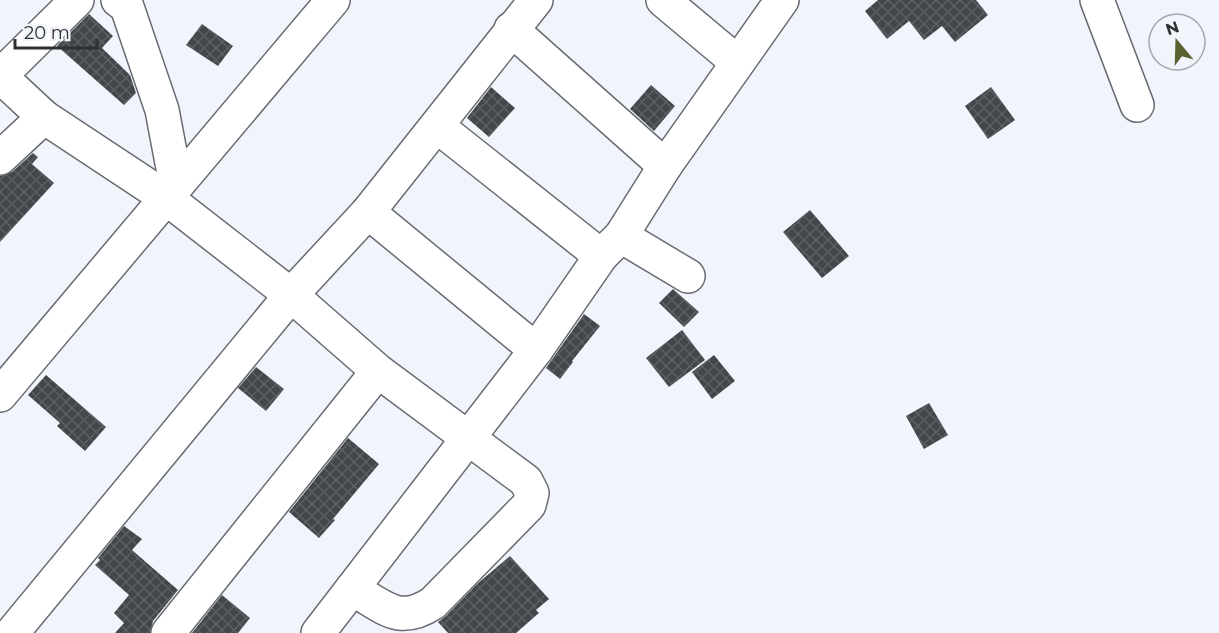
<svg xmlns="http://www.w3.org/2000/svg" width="1219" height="633" viewBox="0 0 1219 633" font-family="Montserrat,sans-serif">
<defs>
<pattern id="building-cross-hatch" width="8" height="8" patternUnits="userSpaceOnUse" patternTransform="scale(1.5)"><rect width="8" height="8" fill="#41474b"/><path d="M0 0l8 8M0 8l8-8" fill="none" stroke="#5b5f63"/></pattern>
</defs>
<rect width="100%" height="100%" fill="#f1f4fb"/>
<g fill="url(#building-cross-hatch)">
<path d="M878,0H976L988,15L955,42L942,26L924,40L909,21L887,39L865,11Z"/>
<path d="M89,14L113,36L102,48L130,75L136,93L124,105L57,46Z"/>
<path d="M202,24L233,46L218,66L186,45Z"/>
<path d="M651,85L675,106L654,131L630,109Z"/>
<path d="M491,87L515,108L489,137L467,118Z"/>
<path d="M991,87L1015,120L988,139L965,106Z"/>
<path d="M33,153L38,157L32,164L54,183L0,242V176L12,172Z"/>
<path d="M810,210L849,256L822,278L783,232Z"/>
<path d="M673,289L699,312L684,327L659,303Z"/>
<path d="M584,314L600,326L572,361L573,362L560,379L546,368Z"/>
<path d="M682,330L705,360L669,387L646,358Z"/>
<path d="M714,355L735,381L712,399L692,372Z"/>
<path d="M256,367L284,389L266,411L238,388Z"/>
<path d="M46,375L106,427L85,451L57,426L60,423L28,395Z"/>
<path d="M929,403L948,435L924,449L906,416Z"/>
<path d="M348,438L379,464L333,519L335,520L319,538L289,512Z"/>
<path d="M124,526L142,539L132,550L178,590L153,621L150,633H115L124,623L114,613L129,595L95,565L100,560L98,558Z"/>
<path d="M510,556L549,599L536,610L539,613L516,633H448L438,622L446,616L477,584Z"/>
<path d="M222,595L250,618L238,633H192Z"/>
</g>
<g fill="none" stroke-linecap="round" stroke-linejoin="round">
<defs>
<g id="minor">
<path d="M118,0L127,7L162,110L176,184"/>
<path d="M663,0L737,62"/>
<path d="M1097,0L1137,105"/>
<path d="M511,29L665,166"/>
<path d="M0,76L44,117L165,197L291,295L378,371L526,481L532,493L529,505L433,603C398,626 384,606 352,589"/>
<path d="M0,76L77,0"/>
<path d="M437,126L601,256"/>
<path d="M0,158L44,117"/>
<path d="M368,212L536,350"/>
<path d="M621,236L688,276"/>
<path d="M0,395L333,0"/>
<path d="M12,633L291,295L368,212L536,0"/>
<path d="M168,633L378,371"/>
<path d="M318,633L536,350L601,256L621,236L665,166L782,0"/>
</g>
</defs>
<use href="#minor" stroke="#686b71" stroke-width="36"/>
<use href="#minor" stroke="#fff" stroke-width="33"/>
</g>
<g transform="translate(1177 42) rotate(341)"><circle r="28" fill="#f1f4fb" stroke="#a3a6ab" stroke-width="1.5"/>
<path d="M0-4.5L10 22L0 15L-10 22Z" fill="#5a602e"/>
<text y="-9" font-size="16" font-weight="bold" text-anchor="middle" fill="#2f3032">N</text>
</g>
<path d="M15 39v9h82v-9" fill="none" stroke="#2f3032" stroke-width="3"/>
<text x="24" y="39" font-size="18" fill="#2f3032" stroke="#f1f4fb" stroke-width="4.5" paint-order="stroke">20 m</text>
</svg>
